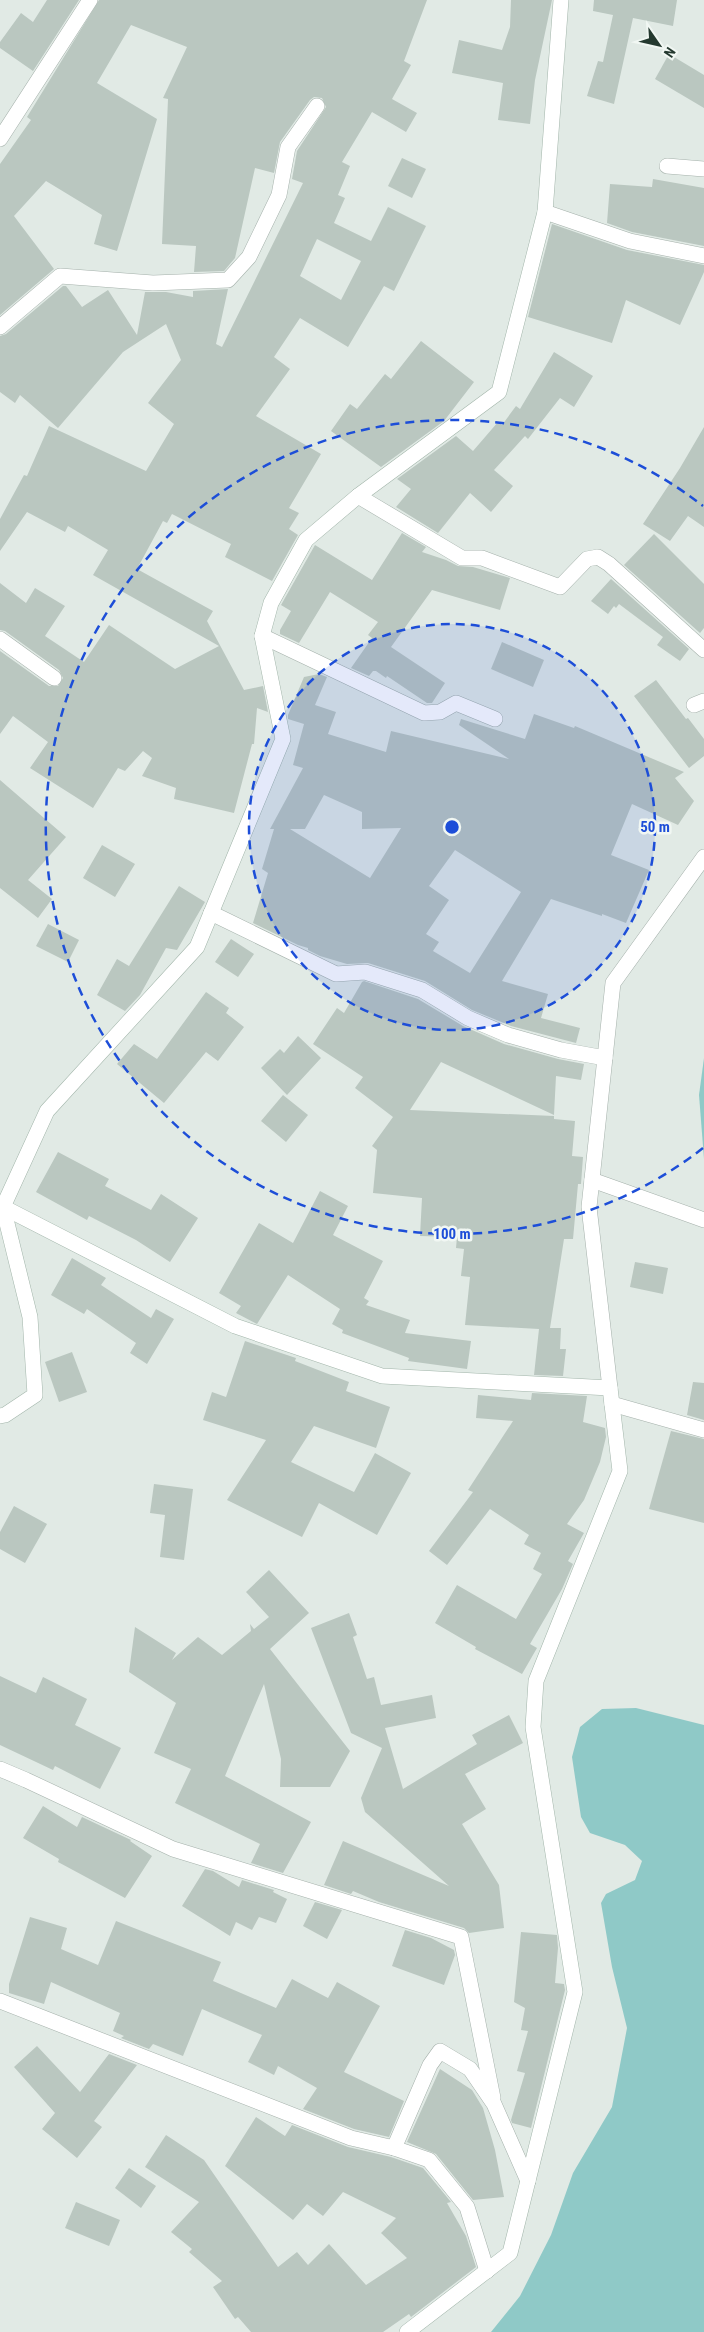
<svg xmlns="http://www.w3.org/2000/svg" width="704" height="2332" viewBox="0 0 704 2332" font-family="'Roboto Condensed',sans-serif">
<rect width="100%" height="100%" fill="#e1eae5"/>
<g fill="#8fc9c7">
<path d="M704,1058V1159L699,1095Z"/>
<path d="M636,1708L704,1725V2332H491L520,2296L551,2235L573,2173L612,2107L627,2028L612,1967L601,1903L606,1894L635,1880L642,1861L625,1845L590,1833L581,1817L572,1757L580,1727L602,1709Z"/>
</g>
<g fill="#bac7c0" fill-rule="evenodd">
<path d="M47,0H79L33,71L0,48V42L21,13L33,22Z"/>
<path d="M99,0H427L404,61L411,65L392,99L417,113L406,132L372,112L342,162L350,166L338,195L345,198L334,223L371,241L388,207L426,226L394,291L384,286L348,347L300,318L274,357L290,369L256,416L321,454L289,508L299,513L289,529L298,535L272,581L225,557L231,544L172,514L167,523L163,521L137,569L213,611L207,621L244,690L263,686L268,712L257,708L254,744H252L234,813L174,799L176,788L142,776L152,758L143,751L125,771L118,768L93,808L30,768L48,742L13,716L0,734V651L49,686H58L63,678L59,670L5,631L0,630V583L26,603L35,588L65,606L45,636L84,662L109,625L175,669L219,646L93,575L108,550L68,526L65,532L27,512L0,551V519L24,475L27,476L49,426L146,471L174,424L148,403L181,360L166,324L123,352L58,428L20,395L15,403L0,392V336L6,334L63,286H66L82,307L108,290L137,335L145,292H166L193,297V291L228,289L216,344L222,347L303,183L292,179L297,151L326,107L322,98L314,97L310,100L280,142L274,173L255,168L235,258L224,271L194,272L196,246L162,244L168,99L163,98L187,47L131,25L97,83L157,119L117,251L94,244L102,215L46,181L14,216L54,269L0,315V164L31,120L27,117ZM317,239L361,261L341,300L300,276Z"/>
<path d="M511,0H552L535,80L530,124L498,120L503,83L452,73L459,40L502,50L510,27Z"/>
<path d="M594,0H677L673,26L633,18L614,104L587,96L598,61L603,62L613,15L593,11Z"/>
<path d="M669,54L704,75V108L655,79Z"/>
<path d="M402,158L426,169L412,198L388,186Z"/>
<path d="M653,179L704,188V246L632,232L607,223L610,184L652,187Z"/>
<path d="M552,224L627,250L704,265V272L680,325L626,300L612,343L528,317Z"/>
<path d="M421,341L474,382L444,421L381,467L331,431L350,404L357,409L385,374L391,379Z"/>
<path d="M554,352L593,376L574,407L560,398L528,439L525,436L494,470L513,486L491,512L470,493L438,533L396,507L411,489L397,479L456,436L473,451L498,422L502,425L516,406L520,409Z"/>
<path d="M704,427V527L688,516L670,541L643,524L680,468Z"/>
<path d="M402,533L426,547L422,552L446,560L458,566L473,567L510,578L500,610L432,590L391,647L445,683L432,703H427L387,676L386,678L376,671H373L369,676L351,668L372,638L368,635L378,622L330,592L299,643L280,634V630L291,611L281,605L315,545L372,580Z"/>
<path d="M654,534L704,584V628L700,633L624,565Z"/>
<path d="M611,579L689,649L680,661L657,645L663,637L619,604L616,608L614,606L608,614L591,601Z"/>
<path d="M502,642L544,660L533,687L491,669Z"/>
<path d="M319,674L327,677L315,705L336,712L328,734L386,752L391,731L509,759L459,725L461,719L525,739L534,714L574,728L575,726L684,772L675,778L694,801L678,825L632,804L611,855L649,870L626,923L602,914V916L551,899L502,981L548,994L541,1018L580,1028L576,1043L511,1026L472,1010L425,981L368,963L347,964L320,956L308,950V948L298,945L253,923L268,873L262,869L274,829H270L303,768L293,765L304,724L288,719V715L304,677ZM324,795L362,812V829L401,828L370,878L290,829H305ZM455,850L521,892L470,973L433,951L439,942L426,934L449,900L429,886Z"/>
<path d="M656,680L686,719L688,718L704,739V756L689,768L634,696Z"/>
<path d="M0,780L66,837L28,880L52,899L38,918L0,888Z"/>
<path d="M102,845L135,864L115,897L83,878Z"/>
<path d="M179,886L205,902L177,950L166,948L140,995L125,1011L97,995L117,959L129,966Z"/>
<path d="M48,924L79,940L68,962L36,946Z"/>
<path d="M231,939L254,954L238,977L215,962Z"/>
<path d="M364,981L418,999L463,1026L504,1044L558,1059L584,1064L581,1080L556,1076L554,1115L441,1062L410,1110L554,1116V1119L575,1121L572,1156L583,1157L581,1184H578L573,1239H564L550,1328H561L560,1349H566L563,1376L534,1375L539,1329L465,1325L470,1277L461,1276L464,1249L456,1248L457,1237L420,1236L422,1198L373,1193L377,1150L372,1146L393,1117L355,1088L363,1077L313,1044L337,1008L344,1013L362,982Z"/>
<path d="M206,992L229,1008L226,1013L244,1027L218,1061L206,1052L164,1103L117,1064L134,1044L157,1059Z"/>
<path d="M298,1036L321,1058L287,1095L261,1068L280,1049L284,1053Z"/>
<path d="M283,1095L308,1115L286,1142L261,1121Z"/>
<path d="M58,1152L109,1179L105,1186L151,1210L161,1194L198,1218L170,1262L136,1240L89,1216L87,1220L36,1192Z"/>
<path d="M320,1191L348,1206L333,1235L383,1261L364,1298L369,1301L366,1305L410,1320L405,1333L471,1341L467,1369L408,1361L409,1358L342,1333L343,1330L332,1324L340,1309L288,1275L257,1324L236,1313L241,1306L219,1293L259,1223L293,1243Z"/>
<path d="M72,1258L106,1278L101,1285L151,1318L156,1309L174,1319L147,1364L130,1353L136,1343L87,1309L84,1314L51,1295Z"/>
<path d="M635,1262L668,1268L663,1294L630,1287Z"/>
<path d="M245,1341L296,1358L295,1361L349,1382L346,1391L390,1407L376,1448L314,1426L291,1462L354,1492L375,1453L411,1473L377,1535L319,1503L302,1537L227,1500L266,1440L203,1420L212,1392L226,1397Z"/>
<path d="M72,1352L87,1392L59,1402L45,1362Z"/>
<path d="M693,1382L704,1383V1420L687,1415Z"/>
<path d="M532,1393L587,1396L583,1422L605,1428L606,1437L600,1462L584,1500L567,1524L584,1533L568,1561L573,1564L562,1589L530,1644L537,1648L522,1674L475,1649L476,1647L435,1623L457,1585L516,1619L542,1574L533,1569L541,1553L524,1544L529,1535L490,1509L447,1565L429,1551L473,1492L468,1490L513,1421L476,1418L478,1395L531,1400Z"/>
<path d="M671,1431L704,1439V1523L649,1509Z"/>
<path d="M154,1484L193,1489L184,1560L160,1557L165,1515L150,1513Z"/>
<path d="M14,1506L47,1524L25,1563L0,1549V1532Z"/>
<path d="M269,1570L309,1613L270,1649L350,1751L330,1787H280L281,1759L264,1684L225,1776L311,1822L283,1873L251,1863L260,1844L175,1803L191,1769L154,1753L176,1703L129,1672L135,1627L176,1653L172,1660L198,1637L222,1655L251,1631L250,1624L254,1629L269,1617L246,1592Z"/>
<path d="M349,1613L357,1635L353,1637L367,1679L374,1677L381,1705L432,1695L436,1718L385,1728L403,1789L477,1744L472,1735L509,1715L523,1743L465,1774L486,1809L462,1824L499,1885L504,1928L469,1933L464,1928L379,1902L353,1891L351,1894L324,1885L343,1841L449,1886L365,1812L361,1798L382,1748L351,1733L311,1628Z"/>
<path d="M0,1676L36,1693L43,1677L87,1699L75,1725L121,1748L100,1789L55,1766L53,1770L0,1745Z"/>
<path d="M43,1806L77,1827L82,1817L131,1840L130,1841L152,1856L125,1898L58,1862L59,1859L23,1838Z"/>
<path d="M205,1869L213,1871L239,1887L242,1880L274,1890L273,1892L287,1899L276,1923L259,1917L252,1930L236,1922L230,1936L182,1906Z"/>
<path d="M315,1902L342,1910L327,1939L303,1926Z"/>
<path d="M30,1917L67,1928L61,1949L98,1965L116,1921L221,1962L213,1981L276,2008L292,1979L328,1998L337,1982L380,2006L344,2072L404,2101L389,2137L354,2129L303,2109L317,2088L278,2066L274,2075L248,2062L262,2035L202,2009L183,2056L153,2044L149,2049L121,2038L124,2036L113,2031L120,2013L51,1982L44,2004L9,1993V1984Z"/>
<path d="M405,1930L431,1938L454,1950L455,1955L444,1985L392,1966Z"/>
<path d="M521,1932L557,1935L558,1948L555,1983L564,1984L565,1990L531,2128L512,2123L511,2120L525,2073L517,2071L528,2031L521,2030L525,2008L514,2002Z"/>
<path d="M37,2046L80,2092L109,2054L137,2065L94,2121L102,2127L77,2158L42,2129L55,2113L14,2067Z"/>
<path d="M440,2069L472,2090L483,2108L495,2150L504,2197L473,2200L436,2154L407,2142Z"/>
<path d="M256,2117L285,2136L292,2125L348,2147L391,2157L423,2168L451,2202L447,2203L466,2236L476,2267L411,2317L409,2314L383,2332H251L238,2317L235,2319L213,2287L222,2281L189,2252L192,2249L171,2232L199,2202L145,2167L166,2135L204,2160L278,2267L297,2252L308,2265L329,2244L366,2285L407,2258L381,2233L396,2218L343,2192L323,2216L307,2204L293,2220L225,2166Z"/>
<path d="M129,2168L156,2186L141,2208L115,2188Z"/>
<path d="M76,2202L120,2220L109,2246L65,2228Z"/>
</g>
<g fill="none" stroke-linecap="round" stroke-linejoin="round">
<defs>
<g id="street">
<path d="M0,139L90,0"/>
<path d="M667,166L704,169"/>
<path d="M545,212L630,241L704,256"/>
<path d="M0,327L60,276L153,283L228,280L249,257L279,195L288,147L317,106"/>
<path d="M358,496L462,558H482L560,587L587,559L598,557L609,564L704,650"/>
<path d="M262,636L424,713L440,712L456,703L495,719"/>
<path d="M0,639L54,678"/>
<path d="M694,705L704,701"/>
<path d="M211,913L336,974L365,972L422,990L468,1018L508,1035L561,1050L605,1058"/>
<path d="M592,1180L704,1220"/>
<path d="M610,1388L589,1207L613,983L704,857"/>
<path d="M612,1404L704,1430"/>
<path d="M0,1769L26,1780L173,1849L461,1937L493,2098"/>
<path d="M0,2001L351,2138L394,2148L430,2065L440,2051L470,2069L494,2104L528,2181"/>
<path d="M394,2148L429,2160L467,2207L487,2271"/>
</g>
<g id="secondary">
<path d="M3,1207L235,1326L382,1376L610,1388L620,1471L536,1681L533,1727L575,1992L510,2253L407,2332"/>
<path d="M0,1416L5,1415L35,1395L30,1317L3,1207L47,1111L197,947L283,739L262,636L271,603L306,540L358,496L499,392L545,212L561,0"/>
</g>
</defs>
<use href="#street" stroke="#a5b1ab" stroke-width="16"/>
<use href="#secondary" stroke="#a2b5aa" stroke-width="16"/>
<use href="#street" stroke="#fff" stroke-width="15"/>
<use href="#secondary" stroke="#fff" stroke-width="15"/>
</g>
<circle cx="452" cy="827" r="203" fill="#1d4ed8" fill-opacity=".12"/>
<g fill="none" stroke="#1d4ed8" stroke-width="2.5" stroke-dasharray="9 6">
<circle cx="452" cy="827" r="203"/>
<path d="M703 1148A407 407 0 1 1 703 506"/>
</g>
<circle cx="452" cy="827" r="8" fill="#1d4ed8" stroke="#f1f7f3" stroke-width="2.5"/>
<g font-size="15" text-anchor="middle" font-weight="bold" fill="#1d4ed8" stroke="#f1f7f3" stroke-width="5" stroke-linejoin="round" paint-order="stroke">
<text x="655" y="832">50 m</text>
<text x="452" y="1239">100 m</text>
</g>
<g transform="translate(659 45) rotate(124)" stroke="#f1f7f3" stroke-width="4" paint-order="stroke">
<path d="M0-4L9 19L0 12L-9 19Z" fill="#24392f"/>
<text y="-8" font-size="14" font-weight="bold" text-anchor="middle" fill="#24392f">N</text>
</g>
</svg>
